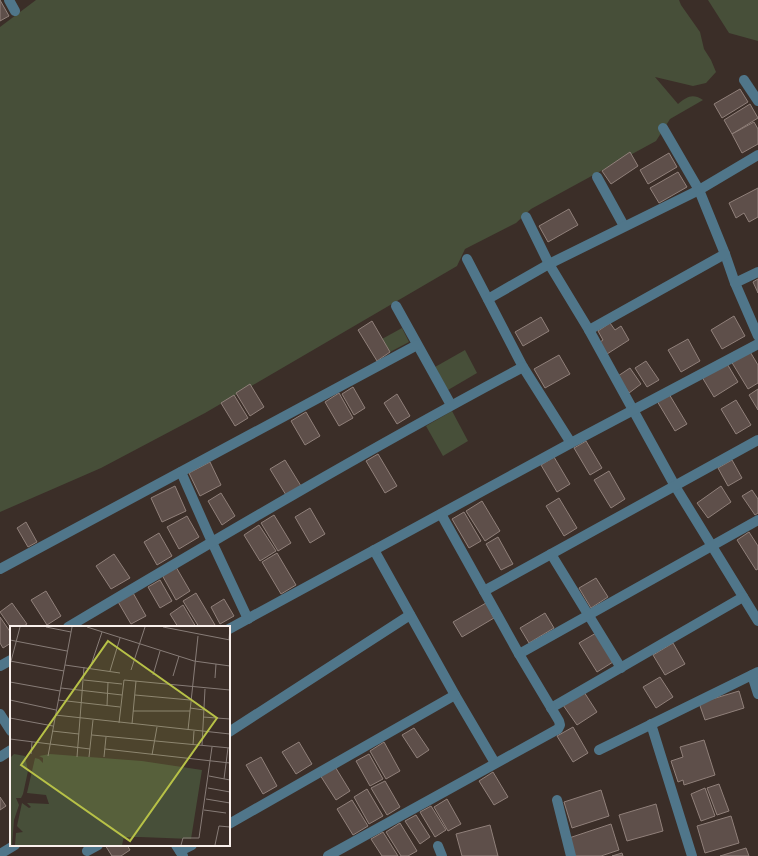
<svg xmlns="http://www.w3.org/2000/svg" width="758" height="856" viewBox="0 0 758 856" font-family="'Golos Text',sans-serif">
<rect width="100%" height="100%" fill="#3b2e28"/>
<g fill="#474f39">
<path d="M36,0H679L681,5L700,32L704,49L711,60L716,72L706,83L693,86L655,77L678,104C687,97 692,93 703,100L670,119L656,141L531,209L516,223L465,249L457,266L205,413L101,468L0,512V27Z"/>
<path d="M708,0H758V41L729,33Z"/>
<path d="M402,328L409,342L390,352L382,339Z"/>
<path d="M465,350L477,373L448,390L435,367Z"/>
<path d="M452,411L468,441L443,456L426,426Z"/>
</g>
<g fill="#5e4f4a" stroke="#90807a">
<path d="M0,0L9,16L0,21Z"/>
<path d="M740,89L748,102L722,118L714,104Z"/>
<path d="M750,104L758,118L732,134L724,120Z"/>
<path d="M754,122L758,129V144L742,153L732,134Z"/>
<path d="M630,152L638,166L611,184L602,171Z"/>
<path d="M669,153L677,167L648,184L640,170Z"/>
<path d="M678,172L687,187L659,203L650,188Z"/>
<path d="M758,188V217L749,222L744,213L736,218L729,203Z"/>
<path d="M569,209L578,225L548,242L539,226Z"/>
<path d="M758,279V293L753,282Z"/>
<path d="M734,316L745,336L722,349L711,330Z"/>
<path d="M541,317L549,331L523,346L515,332Z"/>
<path d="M372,321L390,352L377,361L358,330Z"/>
<path d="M610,323L615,330L621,326L629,340L607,354L600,342L603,340L598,331Z"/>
<path d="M688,339L700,361L681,372L668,350Z"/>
<path d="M749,350L758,365V383L748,389L731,361Z"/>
<path d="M559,355L570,374L545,388L534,369Z"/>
<path d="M646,361L659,380L647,387L635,368Z"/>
<path d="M726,362L738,382L714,397L702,377Z"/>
<path d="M630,368L641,384L629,393L618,376Z"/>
<path d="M250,384L264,407L250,416L236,393Z"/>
<path d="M353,387L365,408L354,415L342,394Z"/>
<path d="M758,389V410L749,395Z"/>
<path d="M339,393L353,418L339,426L325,402Z"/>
<path d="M397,394L410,416L397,424L384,403Z"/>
<path d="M669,394L687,424L675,431L657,401Z"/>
<path d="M234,395L248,418L235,426L221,403Z"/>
<path d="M736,400L751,425L736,434L721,409Z"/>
<path d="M306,412L320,436L305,445L291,421Z"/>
<path d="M586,441L602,468L590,475L574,448Z"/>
<path d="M378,454L397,486L385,493L366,461Z"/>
<path d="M554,457L570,484L557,492L541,465Z"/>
<path d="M285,460L301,486L286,495L270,469Z"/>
<path d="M732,460L742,478L728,486L718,468Z"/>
<path d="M210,462L221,485L200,496L189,473Z"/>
<path d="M609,471L625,499L611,508L594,480Z"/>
<path d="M175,486L186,511L162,522L151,498Z"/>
<path d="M721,486L731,502L708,518L697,503Z"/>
<path d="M752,490L758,499V513L755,515L742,496Z"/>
<path d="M221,493L235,516L222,525L208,501Z"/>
<path d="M559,498L577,528L564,536L546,506Z"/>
<path d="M482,501L500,531L485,541L466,511Z"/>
<path d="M310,508L325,534L310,543L295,517Z"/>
<path d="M464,512L481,541L469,548L452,519Z"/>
<path d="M274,515L291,543L278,551L261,523Z"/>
<path d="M187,516L199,537L179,549L167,527Z"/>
<path d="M26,522L37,542L28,547L17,528Z"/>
<path d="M259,525L276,551L260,561L244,535Z"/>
<path d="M749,532L758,546V569L756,570L737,540Z"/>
<path d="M159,533L172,556L157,565L144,542Z"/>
<path d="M498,537L513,564L501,570L486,544Z"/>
<path d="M277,553L296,585L281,594L262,562Z"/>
<path d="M114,554L130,578L111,589L96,566Z"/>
<path d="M176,567L190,591L176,600L162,575Z"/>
<path d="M596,578L608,597L591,608L579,588Z"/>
<path d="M160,580L172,601L160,608L148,587Z"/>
<path d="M46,591L61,616L47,625L31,600Z"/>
<path d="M132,591L146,616L131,624L117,600Z"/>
<path d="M196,593L215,625L211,627H199L183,601Z"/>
<path d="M224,599L234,616L220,624L211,607Z"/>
<path d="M12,603L27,624L22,627L11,628L0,612Z"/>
<path d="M486,603L494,618L462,637L453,622Z"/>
<path d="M183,605L196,627H178L170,614Z"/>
<path d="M545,613L554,628L529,643L520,628Z"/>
<path d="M0,617L11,633V643L3,648L0,643Z"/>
<path d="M596,633L613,662L597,672L579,643Z"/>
<path d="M673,643L685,664L665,675L653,655Z"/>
<path d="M660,677L673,697L656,708L643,687Z"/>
<path d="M739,691L744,708L705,720L699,703Z"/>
<path d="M584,692L597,712L577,725L563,705Z"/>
<path d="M573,727L588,753L573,762L557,736Z"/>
<path d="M414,728L429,750L417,758L402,735Z"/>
<path d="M704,740L715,775L684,785L683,780L678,782L671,761L683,757L680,747Z"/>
<path d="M299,742L312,764L296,774L282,752Z"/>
<path d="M384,742L400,771L386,779L370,751Z"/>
<path d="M369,754L383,779L370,786L356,761Z"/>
<path d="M261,757L277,786L263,794L246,765Z"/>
<path d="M334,765L350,791L336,800L320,775Z"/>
<path d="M493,772L508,797L494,805L479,781Z"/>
<path d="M385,781L400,807L387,815L371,788Z"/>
<path d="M719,784L729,811L717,815L707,788Z"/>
<path d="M705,788L715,816L701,821L691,794Z"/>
<path d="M367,789L383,816L369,824L354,797Z"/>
<path d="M601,790L609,816L572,828L564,802Z"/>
<path d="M0,797L6,806L0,810Z"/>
<path d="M447,799L461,824L448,831L434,807Z"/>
<path d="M352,800L368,826L353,835L337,809Z"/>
<path d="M656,804L663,831L627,841L619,815Z"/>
<path d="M431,806L446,830L435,837L420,812Z"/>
<path d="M416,815L430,837L420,844L405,821Z"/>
<path d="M731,816L739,843L705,853L697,826Z"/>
<path d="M400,823L417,851L408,856H401L386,832Z"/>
<path d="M611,824L619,850L601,856H575L569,838Z"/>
<path d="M490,825L498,856H462L456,834Z"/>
<path d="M383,832L398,856H382L371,839Z"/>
<path d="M105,845H127L130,850L121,856H112Z"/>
<path d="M746,848L749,856H720Z"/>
<path d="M622,853L623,856H612Z"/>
</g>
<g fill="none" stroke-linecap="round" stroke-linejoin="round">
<g stroke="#50768a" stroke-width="10">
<path d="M9,0L15,11"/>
<path d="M744,80L758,101"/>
<path d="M663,128L699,190L725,254L735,283L758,336"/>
<path d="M597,177L624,226"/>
<path d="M526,217L549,264L589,330L675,486L758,621"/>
<path d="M467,259L523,367L571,443"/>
<path d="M735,283L758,272"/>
<path d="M488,299L549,264L699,190L758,155"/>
<path d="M396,306L451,405"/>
<path d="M589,330L725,254"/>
<path d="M181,472L212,542L248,619"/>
<path d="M374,550L455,695L495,763"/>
<path d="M551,554L621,668"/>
<path d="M0,569L417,345"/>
<path d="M484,591L758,440"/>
<path d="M68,627C218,538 369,449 523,367"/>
<path d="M229,629L571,443L758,344"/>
<path d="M519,654L758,520"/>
<path d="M0,666L11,660"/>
<path d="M752,675L758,694"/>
<path d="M551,708L743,597"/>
<path d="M0,714L11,731"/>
<path d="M651,724L692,856"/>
<path d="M229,732L410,615"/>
<path d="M599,750L758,672"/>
<path d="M0,757L11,750"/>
<path d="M557,800L571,856"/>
<path d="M229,824L455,695"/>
<path d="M176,845L183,856"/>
<path d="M438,846L442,856"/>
<path d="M87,851L98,845"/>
<path d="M180,851L192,845"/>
<path d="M0,854L15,845"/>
<path d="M328,856L558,729L560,725L559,721L519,654L441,514"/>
</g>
</g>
<g transform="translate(10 626)">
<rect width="220" height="220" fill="#3b2e28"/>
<path d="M4,128L15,130L18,145L13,168L11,172H6L9,179L4,194L2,219H0V132ZM40,128L132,135L192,144L181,213L130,211H114L112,219H5L6,207L13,206L7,200L12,177L19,182L21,181L17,177L39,178L36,169L17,167L25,132L29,133L33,137V132L29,130Z" fill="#474f39"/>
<path fill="none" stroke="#877c77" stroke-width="1" d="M36,1L61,6M77,1L184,35L220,40M153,1L220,14M0,14L57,25M219,14L220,1M0,35L54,45M0,39L10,1M55,39L110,47M80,42L92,6M121,44L135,1M100,45L110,12M143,49L150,25M163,50L169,30M205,52L206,38M74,54L112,58M0,56L50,65M51,62L112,69M125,69L180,74M0,74L46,84M48,74L110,81M97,80L98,56M180,82L194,84M123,85H180M45,89L220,108M193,91L220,93M0,92L43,100M109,97L114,54L220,64M122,98L126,55M178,104L188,10M42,105L69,108M82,109L220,122M0,113L80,123M183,119L184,105M192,119L195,63M95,123L220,137M21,128L22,116M142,129L147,101M38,130L62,1M67,131L74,41M79,131L83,94M94,131L96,111M199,150L220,154M214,153L218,122M198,162L220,166M196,173L220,177M194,184L216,187M171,219L173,212H189L202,121M205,219L209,200L220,201"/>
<path fill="#b7c147" fill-opacity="0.15" stroke="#b7c147" stroke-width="2" d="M98,15L207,92L120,215L11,139Z"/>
<rect width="220" height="220" fill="none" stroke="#faf1ed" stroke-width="2"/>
</g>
</svg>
